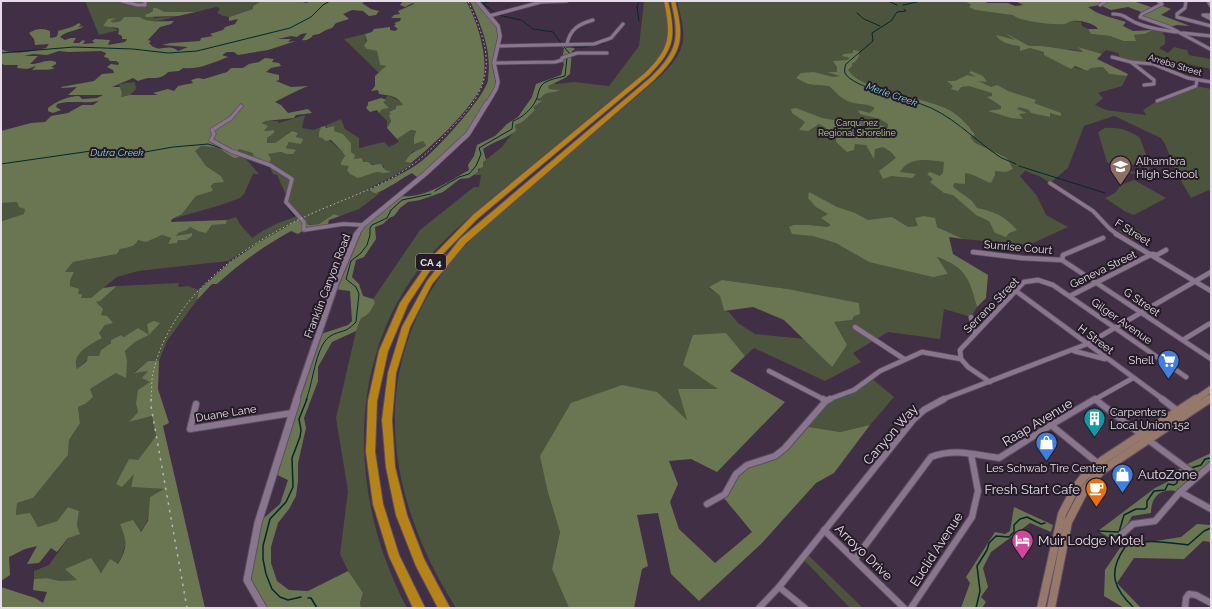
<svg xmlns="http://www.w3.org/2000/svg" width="1212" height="609" viewBox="0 0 1212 609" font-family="Raleway,sans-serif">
<rect width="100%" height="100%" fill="#412f45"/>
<g fill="#4c543d" fill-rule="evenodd">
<path d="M85,1H261L253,6V9L229,17L223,16L217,13L220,8L216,7L196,12H165L157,8H153V11L147,13L155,18L178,16C168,18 148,26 140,17H130L120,22H111V20L114,19H108V26L119,30L99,35Z"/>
<path d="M644,1H663C672,41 669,51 637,79C596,112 555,146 514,180C482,207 449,232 423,264C344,362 350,501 407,608H361L360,603L363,593L353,581L340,554L348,491L336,418L356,331L361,318L375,302L373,299L420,230L474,187H479L481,175H474L478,172L483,162L502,147L512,134L516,131L515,125L519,124L535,109L532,107L541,101L536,100L537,98H541L544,93L559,90L549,89L548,86L553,82L556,84L574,82L609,86L639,46Z"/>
<path d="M677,1H968L975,10L1081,22L1082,26L1088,29L1091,34L1110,36L1123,41H1136L1133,35L1145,34L1153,30H1169L1162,33L1165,36V44L1159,48L1168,53L1174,47L1187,50L1189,55L1211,59V69L1187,64L1168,63L1153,64L1121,59L1118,53L1106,50L1102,54L1080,48L1084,52L1069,49L1060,63L1087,71L1091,68L1103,67L1109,74L1127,76L1122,86L1098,93L1103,98L1095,105L1106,110L1146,115L1143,110L1157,101L1196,86L1211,89V189L1191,198L1176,172L1165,144L1161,138L1114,116L1084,126L1068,168L1050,183L1041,177L1025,171L1020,176L1037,196L1046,215L1068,227L1029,245L963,239L937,227L920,246L936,276L948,274L936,257C968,268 968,277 977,307L971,317L944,309L940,339L888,332L853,353L861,362L825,381L754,348L745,356L726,334L718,389L687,420L541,456L548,493L560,532L552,569L569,608H456C385,496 365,366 455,257C474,234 499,214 522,195C568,154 616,115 662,75C689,47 686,36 677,1ZM1000,155L1007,158L1012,169L995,171L993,165ZM722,280L788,289L858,303L852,320L833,322L832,367L805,339L755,334L738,323L729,312L724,311L720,296L709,288Z"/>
<path d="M365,34L367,49L377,51L380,65L386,66L379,73L344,39Z"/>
<path d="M135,82L136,89L130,95L120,97L122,93L119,84Z"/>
<path d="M388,95L401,102L403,105C390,112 394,116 387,128V121L379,113L383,102L387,100L385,99Z"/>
<path d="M305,115L302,128L314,130L321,127L319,132L342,151L345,156L341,162L372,174L377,172L384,173V166C373,165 364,162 354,159L351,152V143L343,134L334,131L325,126L341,119L345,129L359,138V148L384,142L389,147L399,142L397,139L411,130L417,132L426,146L412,152L405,162L413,164L393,176L368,189L374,193H380L359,209L340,216L334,214L319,224L288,225L228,261L138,271L117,277L91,298H80L70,286V280L64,273L73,262L117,254L120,249L131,247L138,240L162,235L171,238L168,244L191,233L176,236L177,233L187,230L190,227L198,231L210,229L212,225L226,224L227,220L236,217L240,224L252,238C267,227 282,221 299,216L286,202L287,197L277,175L273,174L268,164L267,154L281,152L286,154H292L295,150L286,148L290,141L294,142L298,133L292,131L275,143H266L267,138L274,133V130L263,131L262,124L266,121H277L279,123Z"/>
<path d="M1105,128C1117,127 1130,130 1140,138L1150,166L1149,171C1136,178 1117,171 1107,162L1098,132ZM1111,161L1145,167C1137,177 1118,169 1111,161Z"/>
<path d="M201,146L220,148C226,155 234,159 239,149L254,153V159L244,157L259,174H253L244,194L240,198L221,205L172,219L182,214L196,196L213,191L211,186L221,176L206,166L194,151Z"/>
<path d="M1134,180L1136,181L1166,198L1134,215L1126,212L1105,198L1115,193L1121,185Z"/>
<path d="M36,199L35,208L25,214L2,221L1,219V203Z"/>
<path d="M1128,226H1131L1146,235L1134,240L1119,231Z"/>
<path d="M179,283L178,286L180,287L188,286L199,290L197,300L167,341L159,361H148L134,372L148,371L151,382L136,404L138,412L130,422L152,416L156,436L138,460L131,487L165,489L150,497C148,523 150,527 126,540C120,580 97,572 66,569L77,580L60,581L46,578L34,579V571L49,565L77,526L79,511L68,507L57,521L38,527L16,516L17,503L33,498L68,455L69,440L80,423L78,407L85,404L90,389L116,373L127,361L125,351L135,342L149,335L124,337L121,335L111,340V343L101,350L99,356L87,360L77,369C71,353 89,345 102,338L99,333L105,325L95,302L100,301L117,286Z"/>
<path d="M871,378L894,397L870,425L840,432L803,426L826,401L854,390Z"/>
<path d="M806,553L863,608H850L802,558Z"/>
</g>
<g fill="#6a7652">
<path d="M261,1H300L306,3L311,1H367L362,3L371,9L379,11L376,15L369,16L363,11L352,10L343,14L349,19L336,23L332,28L326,30L319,34L313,35C311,39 306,41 302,40L307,33L301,34L297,37L291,36L278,39H291L288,42L296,41L268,50L238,55L234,52H227L222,55L228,57C215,62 198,70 183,68L179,71L168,72C162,79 156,78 149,78C146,78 141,80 138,81L133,78L112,87H120L122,93L121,97L130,95H158L153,93L168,89L174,91L178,86L193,83L191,80L198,78L204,79L227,72L231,68H243L249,64L259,62L265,58L274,59L272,62L279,63L281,66L271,68L266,72L279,75V80L276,81L291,87L308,86C296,91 286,96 275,102L281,105L288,113L308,109L312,113L296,115L294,118L266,121L262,123L268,126L264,131L274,130V133L267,138V143H275L292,131L298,133L296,137L303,139L301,144L289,142L286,148L296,150L293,154H286L281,152L268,154L271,159L268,164L254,159L253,153L239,149L237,153L244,156L234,158C229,154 225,154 220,148L201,146L195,151L206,166L221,176L224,182L214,183L211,186L213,191L196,196L182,214L172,219L171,222L227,220L226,224L212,225L206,233L198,231L190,227L187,230L178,233L176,236L192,233V236L186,240H178L177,243L168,244L171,238L162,235L146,242L138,240C135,247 127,248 120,249L117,254L73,262L65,272H74L70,280V286L79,289L78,294H82L81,298H91L103,288L117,286L100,301L96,302L103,309L101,315L107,316L113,323L105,325L99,333L102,338C90,345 71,353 77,369L87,361L88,356H99L101,350L111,343V340L121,335L124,337L138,328L149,335L147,324L154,321L160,323L149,335L135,342L125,351L127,361L126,378L116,373L90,389L93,397L85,404L78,407L80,423L69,440L68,455L33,498L17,503L16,515L30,513L38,527L57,521L68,507L79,511L77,526L80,534L68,538L57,552L51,548L39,563L27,564L37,546L25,549L9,557L10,575L1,581V219L2,221L24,214L25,209L19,207L17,202L1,203V131L31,123L45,122L51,116L68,113L82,105H93L99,101C85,104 71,100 57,104L56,107L61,110L53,113L48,111V108C57,101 68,96 79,96L82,99L97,98L103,95H68L77,87L62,88L61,87L94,81L102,74L114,73L113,70L107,67L111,64L118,65L119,63L116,61H110L108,58L104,57L106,53L101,51L69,52L59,51L47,55L33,54L24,56H38L30,64C39,65 46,58 56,62V64L51,67L55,68C48,71 40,69 32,70L36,66L27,69L17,68L18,65H4L1,63V49C14,56 32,51 46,48L49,44L35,45L34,39L29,33C36,28 43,28 50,31V38L56,37L58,34V31L72,27L79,23L81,25L78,27L84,26C76,32 67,30 60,37L65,40L71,38H76L73,43H79L83,40L85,41L83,44L95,43L92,41L95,39L110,40L108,45L125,42L127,39H122V36L118,34L119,30L118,28L103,26L108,19L116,18L111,21V22C116,23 122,22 124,17H140C146,23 165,21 174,21L171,24L160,27L148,40L151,41L149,43C159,55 168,42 178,51L188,47L162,45L171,43L200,41L201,38L213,36L210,34L223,30L225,27L235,24L238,19L229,21V17L253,9V6Z"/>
<path d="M403,1H466C478,22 492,66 480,89C466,115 433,145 411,163L405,162C410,152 416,151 426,146L423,141L414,144V138L416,131L411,130L397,139L387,128L391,121L389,115L391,114L389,112L396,109V106L403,105C398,96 388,95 379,94L378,90L371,91L375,86V76L386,66L380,65L377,51L367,49L364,46L367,41L365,34L372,32L374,29L390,27V30L395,31L398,29L394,26L396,24L394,23L400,21L401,18H391L394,15L400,14L398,11L414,4L413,3L405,7L400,5Z"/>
<path d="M470,1H476L497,28L498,34L492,64L496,84L490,97L464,136L418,178L412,173C405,176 379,195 374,193C373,193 370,190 369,190C387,181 406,173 423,160C437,149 485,97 488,80C492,51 482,27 470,1Z"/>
<path d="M965,1H983L988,3H1008L1015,6L1023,5L1015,1H1138L1136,2L1154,8L1160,5L1171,9L1161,15L1190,26L1177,25L1169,27L1140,17L1144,13L1128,7L1111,10L1100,5L1088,7C1098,15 1113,18 1126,22L1123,26L1133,31L1153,30L1145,34L1134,35L1136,41H1123L1110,36L1091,34L1088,29H1098C1094,23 1080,20 1072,21C1069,21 1067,24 1064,24C1053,25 1020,22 1013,15L975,10L969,7L971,5Z"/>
<path d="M153,8H157L165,12H196L178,16L146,17L145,15L153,11Z"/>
<path d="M1005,33L1029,46H1041L1083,52L1078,47L1102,54L1097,59L1128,74L1127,76L1109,74L1103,67L1091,68L1087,71L1075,66L1071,69L1044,55V52L1030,48L1020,51V46C1012,45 1000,43 996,35L1015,40Z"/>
<path d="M567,44L575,49L572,51L570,74L565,78L548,86L549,89L560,90C552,94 546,90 541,98H537L536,100L542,101L533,107L535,110C529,115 524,123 515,125L516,131C505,139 495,141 483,149L486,160L483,162V167L478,169V172L469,178L460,179L443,192L420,200L408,202L400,208L394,216L389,218L383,224L375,227L376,239L364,257L356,260L352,277L359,284L363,296L373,299L375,302C372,309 369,315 361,318L356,331L332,342L318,367V381L304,418L306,428L298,463V481L296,496L289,509L278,523L271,547V563L277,581L289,590L308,591L348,571L363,593L360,603L361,608H263L247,580L258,523L280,504L288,480L273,473L318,335L348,325L352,321L350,291L334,289L363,225L398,196C424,199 446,183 469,170L468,165L474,156L477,145L495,136L507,124L518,117L532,97L536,84L561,75L564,64L562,60L564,48L560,46Z"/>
<path d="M853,50L859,51V56L855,62L852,63V66L848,70C862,91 916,96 940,106C955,111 966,122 975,135L970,137L975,143L1007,158L1013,169L1006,172L995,171V175L991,183C982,180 974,174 965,173V184L954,183L953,187L972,201L977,208C996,212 1004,216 1017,230L1009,233L1006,237L995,233L989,221L976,215L953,195L944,193L930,182L933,179L927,174L930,172L940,176L943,173L944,162C929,160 909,156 900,172L916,174L912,178L891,176L883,179L879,171L896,158L891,152L883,147L875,149L874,159L866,145L855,144L854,150L847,152L836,142V135L827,133L826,128L819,124L808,131L799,130L805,122L792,113L791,109L796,108L822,118L851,123H874L888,128V124L880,119L860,114L858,110L870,113L875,108C868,103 859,105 850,102C841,99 836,92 829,86L808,84L796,78L801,73L814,72L833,77L840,76L827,72H837V67L833,61L847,60L850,58L842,56L844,54L853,53Z"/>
<path d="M971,71L983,76L987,82L978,81L991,87L997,85L1008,91L1036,100L1034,103L1061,113V116L1050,113V117L1031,113L1029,110L1019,107L1017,109L1027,113L1019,114L1023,119L1011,118L988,111L1001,109V106L987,97L992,96V93L969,86L961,87L958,91L951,89L953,86L947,81H955L967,75L976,77L969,73Z"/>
<path d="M381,98L387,100L383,102L389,108L382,109L379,113L377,110L370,112L366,108L368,105V102Z"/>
<path d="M325,126L326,128L334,126V131L343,134L351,143V152L355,155L354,159L362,158L363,162H368L372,165L381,164L385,170L391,172L384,173L377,172L358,178L350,174L347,170L349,166L341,165V162L345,156L342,151L331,140L325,141L324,139L319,137V132L321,127Z"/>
<path d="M809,192L837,207L855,213L868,220L892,217L908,227L918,226L915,218L924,216L935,218L937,227L963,239L949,237L953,254L988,275L986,298L977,307C969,279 967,268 937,257L948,274L933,277L869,262L836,243L813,236L792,234L789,227L794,225H808L827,227L831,225L821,218L828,214L816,207L808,198Z"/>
<path d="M334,214L340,216L329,220L327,227L304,230L298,234L291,231C264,246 240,263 217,284H212L197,300L199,290L229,263L258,243L298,220L301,219L309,225L319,224Z"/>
<path d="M722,280L788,289L859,303L860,314L854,316L852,320L834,322L847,345L832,367L784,320L753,307L724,311L720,296L709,287Z"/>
<path d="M726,333L745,356L730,371L785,402L717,472L691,459L669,461L678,484L670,502L679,529L715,563L752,532L723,497L736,474L747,465L775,456L803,426L840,432L870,425L834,473L816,483L761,544L699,601L671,574L658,513L637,515L648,566L642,569L634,608H569L552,569L560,532L548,493L540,456L571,403L622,385L657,392L687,420L678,389H718L683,365L693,335Z"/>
<path d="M148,361H159L158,389L169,423L163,426L205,608H1V587L35,598L43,603L47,592L33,590L34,579L46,578L60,581L77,580L65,569L91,558L101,573L110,559L118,564C128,547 127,541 120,524L133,520L141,532L148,521L150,497L164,489L131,487L134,474L122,487L116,484L129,459L138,460L156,436L152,416L129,422L138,412L136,404L138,390L150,382L142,378L148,371L134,373Z"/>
<path d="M1211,453V465L1180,492C1163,487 1151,494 1151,513L1132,516L1122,534L1108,537L1098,531L1155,488L1167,482L1175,477L1174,473L1183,466Z"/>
<path d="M1014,507L1053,525L1051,532L1030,523L991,552L983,568L988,587L981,597L986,602L982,608H961L970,583L966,577L995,532L1005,534L1010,531Z"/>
<path d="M1197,524L1211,525V542L1203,541L1184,559L1134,558L1117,583L1141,608H1124L1104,596L1105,570L1120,548L1137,544L1181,537Z"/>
</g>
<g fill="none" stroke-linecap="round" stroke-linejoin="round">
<g stroke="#00292e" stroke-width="1">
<path d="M480,1L495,13"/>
<path d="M639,1L637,7L639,21"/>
<path d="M888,1L897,5"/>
<path d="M484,3L491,1"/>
<path d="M903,5L917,2"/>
<path d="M904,9L906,11L897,12L891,21L872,33L873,41L846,64C845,67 844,70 845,73C852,87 905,99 921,104C951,114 971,137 997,155C1002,159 1010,161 1016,164"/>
<path d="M857,13L864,19L880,26"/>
<path d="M498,15L521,20L533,29L553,32L561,43"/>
<path d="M564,47L570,54"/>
<path d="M566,47H585L604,43"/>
<path d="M1,53L74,47L133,49L168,53L197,51L290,28L311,17L323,5L330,1"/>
<path d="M1,164L91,151L139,153L173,147L208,144L224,149"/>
<path d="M1019,166L1105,193"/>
<path d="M435,191L459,177L469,174L476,166L481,154L479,148L512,129L513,121C522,118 532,109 536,100C539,94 538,88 544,83C550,79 558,78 565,76L567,58"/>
<path d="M285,204L294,216"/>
<path d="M306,400C313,384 315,348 329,337C334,333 341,332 346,330C350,328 353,325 356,322L359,294L356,287L346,279L351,261L361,253L367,245L370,235V228L372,225L387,218L391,210L402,200L431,194"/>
</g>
<g stroke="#00292e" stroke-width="1.5">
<path d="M1191,468L1201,465L1205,459L1211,458"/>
<path d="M1098,531L1119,532L1124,515L1136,509H1145L1147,507V501L1154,491L1165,490L1168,484L1174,485L1177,483L1178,474L1188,472"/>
<path d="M301,597L288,600L280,597L272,589L266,574L263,559V546L270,519L286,502L293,487L292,458L300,437L301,430L299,419L307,399"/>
<path d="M308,598H311L317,608"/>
<path d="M976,608L980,591L977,566L987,550L989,543L996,536L1009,537L1014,532V525L1020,519L1027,517L1041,524L1045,523"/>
<path d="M1134,608C1114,589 1107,573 1125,547C1139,537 1171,543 1188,545L1204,531L1211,528"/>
</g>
<defs>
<g id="minor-far3">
<path d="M122,1L137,5H145V1"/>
<path d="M1158,1L1162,4L1142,14L1140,17L1169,27L1210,49"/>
<path d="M1186,1L1185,8L1177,14V17L1211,26"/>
<path d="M1208,1L1211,6"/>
<path d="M1100,5L1106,1"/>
<path d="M1113,14C1126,14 1127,20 1139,24C1151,29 1164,30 1176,32"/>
<path d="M1211,15H1203L1211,19"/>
<path d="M489,16L541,2L567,1"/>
<path d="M1183,33L1211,36"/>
<path d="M567,44C570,29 579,24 593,20"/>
<path d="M497,46L594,44L611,38L623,24"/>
<path d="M1112,57L1131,62"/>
<path d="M494,63L555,62L562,60V58L577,53H607"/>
<path d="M1144,85L1154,84V80L1131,62L1153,64L1188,78L1211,82"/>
<path d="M1157,101L1196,86L1197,80"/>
</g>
<g id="minor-far2">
<path d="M241,106L231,118L212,130L214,134L211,140L231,151L270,165L292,179L286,202L304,222V230L343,224L363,225"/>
<path d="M1050,183L1093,211L1110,229L1118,235"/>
</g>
<g id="minor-far1">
<path d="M1116,234L1211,291"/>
<path d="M973,252L1022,258L1062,260L1211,359"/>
<path d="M1062,260L1063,255L1103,238"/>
<path d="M1016,291L1164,400"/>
<path d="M1070,296L1152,254L1157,255L1166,250"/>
<path d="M971,317L975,333"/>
<path d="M855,327L904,359"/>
<path d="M1183,340L1209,324"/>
<path d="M1074,351L1105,359"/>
<path d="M961,359L960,350L1024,282L1038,280L1053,285L1186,377"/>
<path d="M769,371L825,400"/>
<path d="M827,400L854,390L880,371L922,352L961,359L968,367L990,382"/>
<path d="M941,400L1087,344L1211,272"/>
<path d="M1094,400L1133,378"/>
</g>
<g id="minor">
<path d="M823,399L826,401"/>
<path d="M1162,399L1179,412"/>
<path d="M1096,400C1129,426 1163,451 1197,476"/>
<path d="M196,404L190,429L292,413"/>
<path d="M1051,425L1100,465"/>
<path d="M1180,492L1211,509"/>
<path d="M707,504L725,494L736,474L747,465L775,456L785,448L826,401L830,399"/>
<path d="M824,530L904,608"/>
<path d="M1122,534L1133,524L1155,521L1180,492L1211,465"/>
<path d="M855,559L931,457C954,448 976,455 999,458L1051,425L1095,399"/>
<path d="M779,587L805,608"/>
<path d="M759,608L779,587L913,420L924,410L944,399"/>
<path d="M911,608L972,517L978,491L971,454"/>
<path d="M1185,608L1186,598L1189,594L1196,595L1211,603"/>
</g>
<path id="tertiary-far3" d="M477,1L498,26L500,36L494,63L498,82L496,89L487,104"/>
<path id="tertiary-far2" d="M356,235L363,225L425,174L468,134L487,103"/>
<path id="tertiary-far1" d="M296,400L336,283L357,234"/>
<path id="tertiary" d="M263,608L247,580L258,523L297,399"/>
<g id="secondary-far1">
<path d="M1195,400L1211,389"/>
<path d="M1207,400L1211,398"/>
</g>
<g id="secondary">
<path d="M1041,608L1062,514L1076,487L1084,477L1103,460L1196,399"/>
<path d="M1051,608L1068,522L1085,489L1101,471L1209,399"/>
</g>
<g id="motorway">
<path d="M664,1H668C676,36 675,49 649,75L477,219L437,260L408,304L388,351L377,401L375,452L383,504L399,555L425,608H413L389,556L373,504L366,452L368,401L379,351L400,303L432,257L473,215L645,73C671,48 671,35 664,1Z"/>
<path d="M671,1H675C685,39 682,53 654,80L466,243L432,284L410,327L396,373L392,420L395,467L407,515L424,559L450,608H438L416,566L396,515L386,467L382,420L388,373L402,327L427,281L460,239L650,78C678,51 680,38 671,1Z"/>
</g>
</defs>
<use href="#minor-far3" stroke="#5d4e60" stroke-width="4.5"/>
<use href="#minor-far2" stroke="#5d4e60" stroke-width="5"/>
<use href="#minor-far1" stroke="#5d4e60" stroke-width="6"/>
<use href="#minor" stroke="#5d4e60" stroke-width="8"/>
<use href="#tertiary-far3" stroke="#5d4e60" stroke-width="5"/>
<use href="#tertiary-far2" stroke="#5d4e60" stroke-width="6"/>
<use href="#tertiary-far1" stroke="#5d4e60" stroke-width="8"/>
<use href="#tertiary" stroke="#5d4e60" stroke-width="9"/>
<use href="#secondary-far1" stroke="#5d4e60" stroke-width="8"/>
<use href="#secondary" stroke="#5d4e60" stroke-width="10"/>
<use href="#motorway" stroke="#5d4e60" stroke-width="2"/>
<use href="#minor-far3" stroke="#89758e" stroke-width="3"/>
<use href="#minor-far2" stroke="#89758e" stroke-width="3.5"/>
<use href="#minor-far1" stroke="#89758e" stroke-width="4.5"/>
<use href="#minor" stroke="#89758e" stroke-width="6"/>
<use href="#tertiary-far3" stroke="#89758e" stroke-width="3.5"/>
<use href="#tertiary-far2" stroke="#89758e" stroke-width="4.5"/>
<use href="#tertiary-far1" stroke="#89758e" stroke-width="5.5"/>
<use href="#tertiary" stroke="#89758e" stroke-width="7"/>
<use href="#secondary-far1" stroke="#96796b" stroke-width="6"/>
<use href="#secondary" stroke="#96796b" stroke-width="8"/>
<use href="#motorway" fill="#b68318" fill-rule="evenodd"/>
<path stroke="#bfb2c1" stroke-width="1" stroke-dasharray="1.5 2.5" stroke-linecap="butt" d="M151,400C152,392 151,382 153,373C169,302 232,253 294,222C331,203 372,192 406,169C425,157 440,140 455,124C471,107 484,91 486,67C488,44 477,22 468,1"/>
<path stroke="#bfb2c1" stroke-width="1.5" stroke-dasharray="2.5 5" stroke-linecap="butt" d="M151,399V406L187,608"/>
</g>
<defs>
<symbol id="school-pin" viewBox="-11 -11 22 30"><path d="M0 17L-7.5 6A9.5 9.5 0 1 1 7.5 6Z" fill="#8d6e63" stroke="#231b25"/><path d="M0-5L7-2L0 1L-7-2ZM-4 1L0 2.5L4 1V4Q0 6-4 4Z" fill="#fff"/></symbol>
<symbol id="supermarket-pin" viewBox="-11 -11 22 30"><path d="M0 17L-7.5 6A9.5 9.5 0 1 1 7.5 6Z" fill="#3f7fe0" stroke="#231b25"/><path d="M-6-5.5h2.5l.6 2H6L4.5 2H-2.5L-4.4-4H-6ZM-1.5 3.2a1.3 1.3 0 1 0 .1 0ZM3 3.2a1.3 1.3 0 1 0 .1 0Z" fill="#fff"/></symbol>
<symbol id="building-pin" viewBox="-11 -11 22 30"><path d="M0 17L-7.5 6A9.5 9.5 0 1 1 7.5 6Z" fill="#0f9aa8" stroke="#231b25"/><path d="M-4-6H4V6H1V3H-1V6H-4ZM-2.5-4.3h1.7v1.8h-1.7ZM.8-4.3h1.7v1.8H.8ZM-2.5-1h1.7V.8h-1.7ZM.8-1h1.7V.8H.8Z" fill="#fff"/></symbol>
<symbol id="shop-pin" viewBox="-11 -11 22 30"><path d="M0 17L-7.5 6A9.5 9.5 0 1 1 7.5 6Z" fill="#3f7fe0" stroke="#231b25"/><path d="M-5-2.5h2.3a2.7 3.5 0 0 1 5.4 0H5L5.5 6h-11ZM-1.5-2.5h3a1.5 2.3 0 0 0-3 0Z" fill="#fff"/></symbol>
<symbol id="cafe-pin" viewBox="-11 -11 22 30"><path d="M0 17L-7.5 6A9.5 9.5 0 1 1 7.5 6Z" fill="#e8710a" stroke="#231b25"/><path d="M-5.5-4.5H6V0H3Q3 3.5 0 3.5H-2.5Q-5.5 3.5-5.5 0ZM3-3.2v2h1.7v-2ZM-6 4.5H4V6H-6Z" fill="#fff"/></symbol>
<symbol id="hotel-pin" viewBox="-11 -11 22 30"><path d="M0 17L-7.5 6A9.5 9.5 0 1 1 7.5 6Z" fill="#d1479c" stroke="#231b25"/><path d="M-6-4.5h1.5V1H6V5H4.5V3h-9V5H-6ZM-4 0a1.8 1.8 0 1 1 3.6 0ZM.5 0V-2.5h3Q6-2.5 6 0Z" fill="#fff"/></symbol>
</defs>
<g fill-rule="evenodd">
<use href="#school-pin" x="1108" y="154" width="25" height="34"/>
<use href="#supermarket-pin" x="1156" y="348" width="25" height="34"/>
<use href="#building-pin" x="1082" y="406" width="25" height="34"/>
<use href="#shop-pin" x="1034" y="430" width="25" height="34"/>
<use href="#shop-pin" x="1110" y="462" width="25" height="34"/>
<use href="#cafe-pin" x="1084" y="476" width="25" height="34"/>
<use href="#hotel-pin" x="1010" y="528" width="25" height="34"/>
</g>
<g text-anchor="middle" stroke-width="4" stroke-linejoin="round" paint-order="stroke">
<g font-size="9" fill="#e7dce9" stroke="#231b25">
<text transform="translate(1175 65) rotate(17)" y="3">Arreba Street</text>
</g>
<g font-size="9" fill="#bdd394" stroke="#231b25">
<text x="857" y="126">Carquinez<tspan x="857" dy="10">Regional Shoreline</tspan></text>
</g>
<g font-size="10" font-style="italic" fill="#80d7e5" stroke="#231b25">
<text transform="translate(892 94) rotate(19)" y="4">Merle Creek</text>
<text x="117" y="156">Dutra Creek</text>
</g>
<rect fill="#231b25" stroke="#aca2ae" stroke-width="1" x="416" y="254" width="30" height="16" rx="3"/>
<g font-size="10" font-weight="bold" fill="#e7dce9">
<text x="431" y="266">CA 4</text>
</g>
<g font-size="11" fill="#e7dce9" stroke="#231b25" text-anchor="start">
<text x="1136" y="165">Alhambra<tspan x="1136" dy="13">High School</tspan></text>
<text x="1154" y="364" text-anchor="end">Shell</text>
<text x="1110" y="416">Carpenters<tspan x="1110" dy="13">Local Union 152</tspan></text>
<text x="1046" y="472" text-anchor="middle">Les Schwab Tire Center</text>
</g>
<g font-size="11" fill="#e7dce9" stroke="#231b25">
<text transform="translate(1133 232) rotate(32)" y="4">F Street</text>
<text transform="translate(1018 247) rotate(5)" y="4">Sunrise Court</text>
<text transform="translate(1103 269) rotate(-26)" y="4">Geneva Street</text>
<text transform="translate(327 286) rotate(-69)" y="4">Franklin Canyon Road</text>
<text transform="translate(1142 302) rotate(34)" y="4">G Street</text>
<text transform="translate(991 305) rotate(-45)" y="4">Serrano Street</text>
<text transform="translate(1122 321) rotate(35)" y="4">Gilger Avenue</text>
<text transform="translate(1096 339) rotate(37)" y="4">H Street</text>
<text transform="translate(226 413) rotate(-9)" y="4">Duane Lane</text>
</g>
<g font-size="13" fill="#e7dce9" stroke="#231b25">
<text transform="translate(1037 422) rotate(-31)" y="5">Raap Avenue</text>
<text transform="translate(890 434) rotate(-49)" y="5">Canyon Way</text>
<text transform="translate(936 549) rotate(-57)" y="5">Euclid Avenue</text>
<text transform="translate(864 552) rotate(44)" y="5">Arroyo Drive</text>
</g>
<g font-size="13" fill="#e7dce9" stroke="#231b25" text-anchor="start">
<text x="1138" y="479">AutoZone</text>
<text x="1080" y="494" text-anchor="end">Fresh Start Cafe</text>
<text x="1038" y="545">Muir Lodge Motel</text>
</g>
</g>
<rect width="1212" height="609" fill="none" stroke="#e7dce9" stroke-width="4"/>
</svg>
